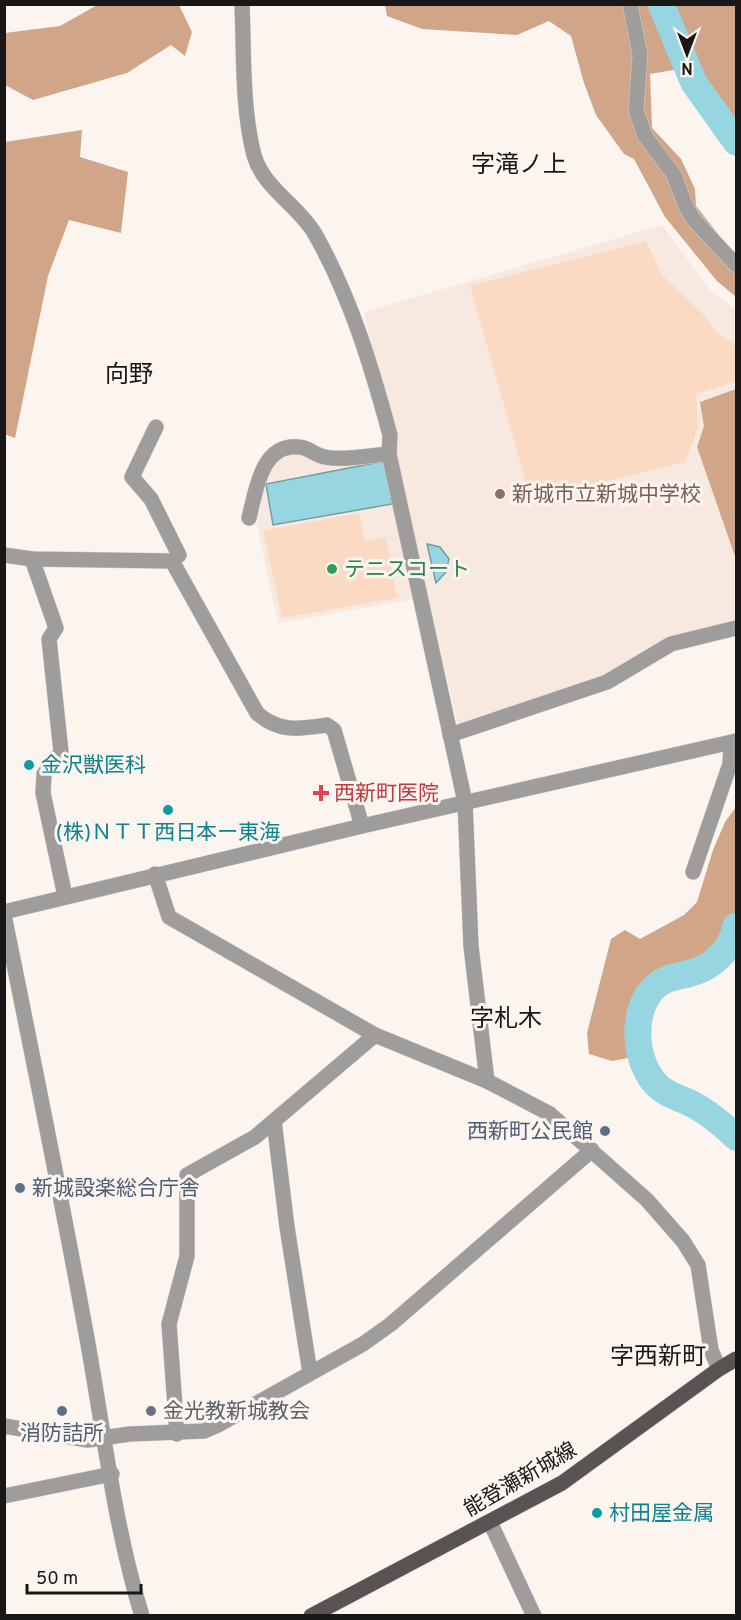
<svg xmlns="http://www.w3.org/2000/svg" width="741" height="1620" viewBox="0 0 741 1620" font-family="Overpass,'Noto Sans JP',sans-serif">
<rect width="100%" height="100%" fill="#fbf4ef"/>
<path fill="#f7e9df" d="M662,225L711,291L736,310V619L663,643L610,673L458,724L428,597L278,623L257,525L270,462L279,454L299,451L318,463L386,458L398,455L364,312Z"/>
<g fill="#fbdac3">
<path d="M646,241L662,275L705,316L717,332L736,345V381L696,394L698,428L685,462L531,500L470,286Z"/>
<path d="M359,513L365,541L386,537L397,598L282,618L263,531Z"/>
</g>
<g fill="#d1a688">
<path d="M99,4L179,5L192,32L185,56L171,45L127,73L33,100L5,85V33L60,26Z"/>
<path d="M385,5H736V142L709,117L679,69L650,74L652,128L681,159L695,189L696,206L736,257V297L717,281L665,217L634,159L624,154L596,115L584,83L571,36L549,21L517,35L422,29L387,16Z"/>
<path d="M82,130L80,157L128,172L121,233L69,220L48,276L15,438L4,434L5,142Z"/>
<path d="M736,389V559L697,447L704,426L700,402Z"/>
<path d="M736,807C737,833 741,921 730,940C717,959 696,963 676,971C641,985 628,1023 628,1058L612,1061L589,1054L587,1033L611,939L625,930L640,939L684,915L697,902L713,850L725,822Z"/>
</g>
<g fill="#97d6e1" stroke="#719da4" stroke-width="1.5">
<path d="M385,461L392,504L273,525L266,484Z"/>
<path d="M427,544L440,547L449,559L446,572L436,583Z"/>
</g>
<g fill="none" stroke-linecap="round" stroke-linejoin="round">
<g stroke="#97d6e1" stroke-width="27">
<path d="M661,4L694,83L736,142"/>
<path d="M736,926C731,949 714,967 691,973C678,977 668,976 657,985C629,1008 633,1065 660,1088C668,1095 682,1099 692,1104C708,1112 723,1125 736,1137"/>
</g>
<defs>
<g id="minor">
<path d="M242,4C244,52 242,110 254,155C263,188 299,206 315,234C351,298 371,365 390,435L389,454L465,802L471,946L487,1081L550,1114L647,1200L683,1241L698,1265L711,1350L719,1369"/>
<path d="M630,4L640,55L636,110L645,136L674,175L686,207L694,220L736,265"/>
<path d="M156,427L132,477L151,499L179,555L172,561"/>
<path d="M249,518C256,491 261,443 299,447C308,447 316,456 325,457C342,461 371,455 389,454"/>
<path d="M4,555L32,559L172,561L257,713C279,733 300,729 327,725L334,730L362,826"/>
<path d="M32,559L56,628L49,639L61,752L44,774L43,793L65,896"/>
<path d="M450,735L607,682L671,644L736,628"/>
<path d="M693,872L730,764L731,743"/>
<path d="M155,874L169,917L375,1035L487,1081"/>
<path d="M4,912L362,826L736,741"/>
<path d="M4,915C33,1058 62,1200 88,1344C104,1434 115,1528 142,1616"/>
<path d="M274,1121L287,1227L310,1373"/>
<path d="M4,1426L88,1440L130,1434L204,1431L218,1425L363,1344L391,1324L592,1150"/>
<path d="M177,1434L169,1324L187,1256V1175L255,1137L375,1035"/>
<path d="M4,1496L112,1474"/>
<path d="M490,1522L534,1616"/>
</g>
<path id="major" d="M311,1616L562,1483L719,1369L736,1359"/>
</defs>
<use href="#minor" stroke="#d7d1cc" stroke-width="16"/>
<use href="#major" stroke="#d7d1cc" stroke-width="16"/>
<use href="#minor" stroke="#9f9c9c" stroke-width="15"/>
<use href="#major" stroke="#5a5353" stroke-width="15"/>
</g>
<circle fill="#8d6e63" stroke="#fbf4ef" stroke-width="2" cx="500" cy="494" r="6"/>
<circle fill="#2e9e5b" stroke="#fbf4ef" stroke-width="2" cx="332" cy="569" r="6"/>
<g fill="#0f9aa8" stroke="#fbf4ef" stroke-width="2">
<circle cx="29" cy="765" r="6"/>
<circle cx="168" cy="810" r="6"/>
<circle cx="597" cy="1513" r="6"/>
</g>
<path fill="#e0444e" stroke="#fbf4ef" stroke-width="2" d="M318 784h6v6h6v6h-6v6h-6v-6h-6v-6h6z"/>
<g fill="#5c6f8a" stroke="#fbf4ef" stroke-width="2">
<circle cx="605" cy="1131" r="6"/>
<circle cx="20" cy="1188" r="6"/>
<circle cx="62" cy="1411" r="6"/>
</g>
<circle fill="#6b7280" stroke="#fbf4ef" stroke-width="2" cx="151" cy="1411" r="6"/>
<g text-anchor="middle" stroke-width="6" stroke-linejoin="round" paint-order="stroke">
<g font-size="21" fill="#785e54" stroke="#fbf4ef" text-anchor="start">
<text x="512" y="501">新城市立新城中学校</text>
</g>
<g font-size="21" fill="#27864d" stroke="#fbf4ef" text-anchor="start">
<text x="344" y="576">テニスコート</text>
</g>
<g font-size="21" fill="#0d838f" stroke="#fbf4ef" text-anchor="start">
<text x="41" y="772">金沢獣医科</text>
<text x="168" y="839" text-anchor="middle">(株)ＮＴＴ西日本ー東海</text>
<text x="609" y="1520">村田屋金属</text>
</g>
<g font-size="21" fill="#be3a42" stroke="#fbf4ef" text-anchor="start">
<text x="334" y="800">西新町医院</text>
</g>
<g font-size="21" fill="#4e5e75" stroke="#fbf4ef" text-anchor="end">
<text x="593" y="1138">西新町公民館</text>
<text x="32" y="1195" text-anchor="start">新城設楽総合庁舎</text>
<text x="62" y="1440" text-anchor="middle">消防詰所</text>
</g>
<g font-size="21" fill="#5b616d" stroke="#fbf4ef" text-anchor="start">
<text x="163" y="1418">金光教新城教会</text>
</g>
<g font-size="21" fill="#191715" stroke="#fbf4ef">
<text transform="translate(520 1479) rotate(-30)" y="7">能登瀬新城線</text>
</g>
<g font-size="24" fill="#191715" stroke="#fbf4ef">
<text x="519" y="172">字滝ノ上</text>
<text x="129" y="382">向野</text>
<text x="506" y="1026">字札木</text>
<text x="658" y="1364">字西新町</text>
</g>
</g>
<rect width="741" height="1620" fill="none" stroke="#191715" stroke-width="12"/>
<g transform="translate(687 54) rotate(180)" stroke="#fbf4ef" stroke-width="4.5" paint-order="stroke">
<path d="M0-4.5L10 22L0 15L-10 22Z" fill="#191715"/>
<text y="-9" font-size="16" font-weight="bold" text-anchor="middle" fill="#191715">N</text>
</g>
<path d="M27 1584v9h114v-9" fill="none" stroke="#191715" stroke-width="3"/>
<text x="36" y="1584" font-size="18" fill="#191715" stroke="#fbf4ef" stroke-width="4.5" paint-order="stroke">50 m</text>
</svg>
